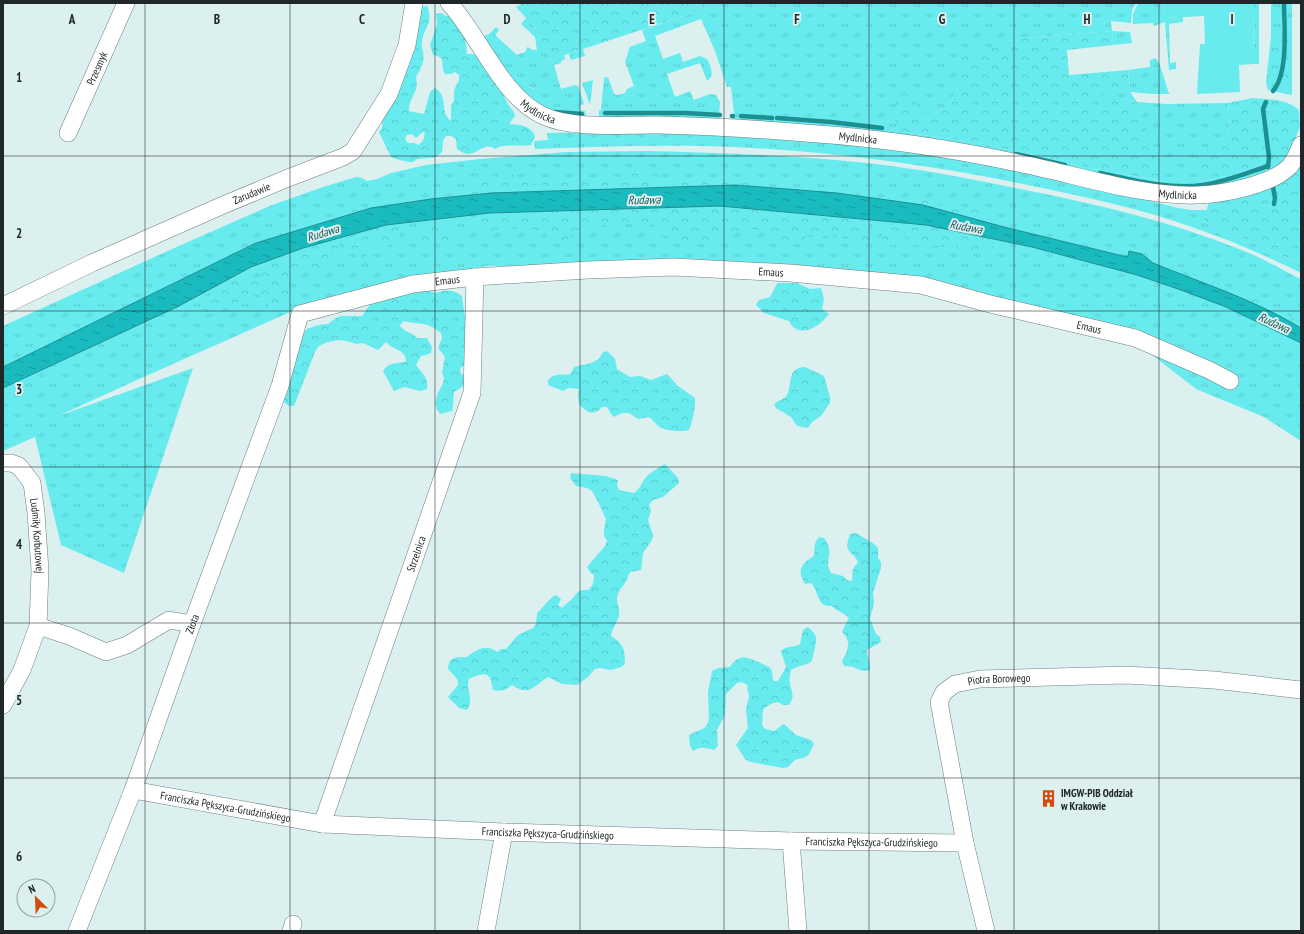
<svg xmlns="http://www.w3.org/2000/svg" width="1304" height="934" viewBox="0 0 1304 934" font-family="'PT Sans Narrow',sans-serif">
<defs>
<pattern id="grass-tufts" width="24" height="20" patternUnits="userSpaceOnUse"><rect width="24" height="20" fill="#67ebee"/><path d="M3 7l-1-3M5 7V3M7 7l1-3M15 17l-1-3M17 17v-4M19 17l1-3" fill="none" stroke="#59cacc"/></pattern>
<pattern id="forest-crowns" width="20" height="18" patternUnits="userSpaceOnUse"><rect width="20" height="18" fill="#67ebee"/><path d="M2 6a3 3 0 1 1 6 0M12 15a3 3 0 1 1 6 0" fill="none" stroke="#59cacc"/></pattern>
<pattern id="water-ripples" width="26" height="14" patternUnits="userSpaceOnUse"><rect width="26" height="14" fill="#1abbbf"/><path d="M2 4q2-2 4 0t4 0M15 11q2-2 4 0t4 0" fill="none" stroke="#17989b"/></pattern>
</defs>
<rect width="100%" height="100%" fill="#dcf0f0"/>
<g fill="url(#grass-tufts)" fill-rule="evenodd">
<path d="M703,3H1136L1132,10L1131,23L1111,21L1112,31L1130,32L1132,43L1113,45L1112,31L1026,38L1007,41L962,79L947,108L933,113H919L901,132L980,143L1109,172L1163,181L1137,102L1103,100V89L1130,91L1128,70L1150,67V60L1156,58L1160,65L1169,94H1152L1130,92L1137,102L1166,104L1228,103L1230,129L1226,139L1200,182L1232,175L1269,164L1270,170C1250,179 1226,186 1204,188C1190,189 1175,187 1160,186L732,120L731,114H734L731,87H727L715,51L701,19L655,36L663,59L680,53L683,62L700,56L707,59C711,66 715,76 707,81L700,63L667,74L675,97L690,91L694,100L710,94L716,95L720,102L719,117L717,119L599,118V110H601L604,78L608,77L614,94L618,95L625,93L627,89L634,86L625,62L630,47L646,41L642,30L701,10Z"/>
<path d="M1138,3H1164L1165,18L1183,17V22L1169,24L1170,63L1176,62V69L1169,70L1165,22L1154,26L1153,23L1133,24V14Z"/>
<path d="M1253,3H1259V64H1254Z"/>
<path d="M1271,3H1282V32L1271,36Z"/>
<path d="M1285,3H1292V28L1285,31Z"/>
<path d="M526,18L537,30L550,60L564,55L565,59L561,61V63L554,65L561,89L575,85L578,86L584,104L580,105V110L585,111L586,117L553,113L523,95L482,37L489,34L496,27L499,30L495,35L517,55C521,52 526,55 527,47L533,50H537L535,37L521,24ZM514,77L522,79L526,85L534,89L544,104L513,78Z"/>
<path d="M583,49L585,56L571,60L569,54Z"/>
<path d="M593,80L590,105L582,83Z"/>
<path d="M637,131L859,143L1024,169L1178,208L1192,210H1207L1203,222L1230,232L1301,264V273C1268,257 1235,242 1200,230C1144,209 1086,197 1028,185C921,163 813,149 704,146C647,145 591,147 535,149L534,141L548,140L547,133Z"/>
<path d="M649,151C722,153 795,155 867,163C922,169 976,180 1030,191C1106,206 1184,225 1256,256C1271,263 1286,272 1301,279V328L1283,317L1153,263L1141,254L1123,256L1004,227L837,193L736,185L491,193L431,199L371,208L256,243L3,367V326L172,249L272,205L323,187L356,177L362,178L367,181L377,179L391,173L426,165L480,159L567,152Z"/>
<path d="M720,206L926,225L1032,247L1137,275L1181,290L1226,307L1301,343V441L1264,417L1196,389L1137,343L932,287L552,265L487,266L430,276L320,303L288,313L148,375L58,416L193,368L124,573L61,545L35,437L3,451V388L179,306L251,267L303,248L386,225L490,213Z"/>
</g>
<g fill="url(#forest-crowns)" fill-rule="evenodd">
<path d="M523,3H703L701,10L550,60L537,30L516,7Z"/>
<path d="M427,6C434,23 424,27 422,41C421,45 422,47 423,51C425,61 421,69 416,77C420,93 408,98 409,111L424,114L430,92L435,88C449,96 439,112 451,121V106L454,101V90L459,80V75L455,72L451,74H445L443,70L442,59L438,56L433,55L430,45L437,24L436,14L441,13L446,16H451L465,35L467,54H473L478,57L499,84V90C504,94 505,99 508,104C511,109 514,110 515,116L509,124C520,125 530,125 535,136L531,145C520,147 504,143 495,149C480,139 476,164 457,149L456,139L451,136H446L443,141L442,152C435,160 428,157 418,159C416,159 415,161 413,162C409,163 395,159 391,157L379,132L382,128V118L421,7ZM424,131C426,137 423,141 419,145L414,143H408L405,139L407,135L412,134L416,138Z"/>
<path d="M1292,28V95L1268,90L1266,83L1271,36Z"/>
<path d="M1112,31L1113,45L1067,50L1069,75L1128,70L1130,92L1103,89V99L1137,102L1164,181L1109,172L980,143L901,132L895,120L896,101L902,93L915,99L919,113H933L947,108L962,79L959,59L1007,41L1026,38Z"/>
<path d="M1253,98C1272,100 1284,98 1299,110L1300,127L1294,142L1285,160L1278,165L1270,170L1268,164L1232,175L1200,182L1192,156L1226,139L1230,129L1228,103Z"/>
<path d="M1301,160V264L1230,232L1203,222L1210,199Z"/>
<path d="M644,168L662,177V188L677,190L674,186V181L685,179L690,182L706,178L721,181L725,180L740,184L756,181C764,188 777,205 779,215L806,199L815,191L824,188L828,190L830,201L837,194L838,190H843L852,196L862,199L865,194L870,193C877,198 878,210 874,218C873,221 870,223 868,226L872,230L871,240C864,241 860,240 855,236L844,240L836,234C829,240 819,239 812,234C806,236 803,241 798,243C791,246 782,240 778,235L773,234L768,231C759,233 753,227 745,228C739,230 733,233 727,236C723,237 718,237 714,237L706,245L696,242H679L675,238H665L651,222L635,226L629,224H623L611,229L602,224C590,228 575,227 568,239L552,242C548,238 546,232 541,231C535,229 530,230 525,227L514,229L504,227L492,232L480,229L475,225V219L482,213L469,199L474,173L479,171L494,175L499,173L514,175L527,183L536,185L549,180H564L580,183H591L601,180L615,184H620C623,172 633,169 644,168Z"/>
<path d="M927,197L930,201L940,206L950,203L959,207L977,210L981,213L984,223L993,235L995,241L992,250L987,252L983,250C974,257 966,253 957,248L955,243C949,242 942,244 937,248C923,248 914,245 904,236L900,239L898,245C891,246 885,243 881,238L883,228C888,225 892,225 897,223L904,202H910L914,206Z"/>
<path d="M348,205L359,206L368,209L378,206V211L397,226L400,235L397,239L392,240L389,245L385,248L375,244L364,259C356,256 343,247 352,238C355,234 359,234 362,230L343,219C341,212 342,209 348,205Z"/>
<path d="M311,221L340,243C339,255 325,257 320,266C313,268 307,268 301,270C295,272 294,276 287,278C285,286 296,298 286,304C282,307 279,309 274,310L265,303L259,295L254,294L229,306L226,318L221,320C217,314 214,313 207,314L203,310C204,301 212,293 216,284C229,277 243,278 258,279L267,267L264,262L279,255L283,258L288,257L290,253L299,250L298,244L294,234C299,227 302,222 311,221Z"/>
<path d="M426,221L436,224L445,222L450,224L458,244L447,249C442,248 440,244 436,242C426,239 421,247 416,234L418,229Z"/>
<path d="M1146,258L1155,259L1270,305L1301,322V328L1283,317L1153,263Z"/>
<path d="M778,283H797L810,289L821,288L824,299L822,309L829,314C820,327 798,340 789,321L764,313L756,305L759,300L770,297C773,292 774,288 778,283Z"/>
<path d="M426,290L437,293C447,289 453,290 462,296L464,312L467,321L465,365L460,368L461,374L465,376L464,386L454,392L453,406L452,411L440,414L437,409L435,403L438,393L443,383L444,378L442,372L445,357L438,348L442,338L441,333C426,321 421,325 403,321L400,326C405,333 411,331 417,338H427L432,347L431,353L426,355L421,356L416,365C422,374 429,377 427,389L420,391L404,387L394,391L383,371C390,361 395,365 406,361C405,348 393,351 386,342L378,350L363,343L357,344L346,341L339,340L328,342L323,344L318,347L315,352L294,406H289L281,400V394L303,334L307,329L318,325L328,324L336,318L341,316H362L371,303L386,297Z"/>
<path d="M1272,328L1301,343V351L1284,343Z"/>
<path d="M607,351L615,359L617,369L630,377L640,376L651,380L667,374L678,386L695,398C696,406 692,424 689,430C681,432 664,431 658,426C655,423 653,420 649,417L638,419L629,413H623L613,417L607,407H602C594,417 586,412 579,404L578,393L579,389L568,388L563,391L548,385V380C550,378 554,375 557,375C567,373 569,379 574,367C584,364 599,364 602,353Z"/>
<path d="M805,367L824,376L830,397V403L821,416L812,422L808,428L797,426L791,417L776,408L774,404C778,400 784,400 787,395C793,383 786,368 805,367Z"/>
<path d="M665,464L678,478L679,483L663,497L653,500L649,505L651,511L648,520L653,535L652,540L643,553L641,570L630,572C628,576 627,580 625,583C621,589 617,592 617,600C618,606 620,610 619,616C617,623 612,628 611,636C623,644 625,648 625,664L621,667L611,670L600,668L595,669L588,677L577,685L562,684L548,677C534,686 529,697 512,685C507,690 500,692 493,690C492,687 492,684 491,681C488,669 476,676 469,679C465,691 475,698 467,710L459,708L448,697L458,685V680L448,669C449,655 457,658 467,657C476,650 486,643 497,652L501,649H506L518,635L533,628L536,624L537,613C544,607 550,597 556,595L561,599L558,605L562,608C565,604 569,602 572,599C577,593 579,589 588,590C593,586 594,582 594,575L590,572L587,567L605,546L607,541L604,536V530L606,519L599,504L592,491L587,488L576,486L570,478L571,473L606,476L618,480L617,485L619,490L634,493C640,489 642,482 646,477C649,474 662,465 665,464Z"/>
<path d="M856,533L874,544L878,548V558L881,562V568L873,593L874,603L870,619L876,634L880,637L881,642L867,650C867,657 871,662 870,670C857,673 857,665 844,666L842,661C848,651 852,641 842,632L844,627L849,618C844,612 837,612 832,606C816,607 820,593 811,583L805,584C796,570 802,563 814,556C815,548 813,544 819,537L824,538C836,554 823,559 831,573L843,576L847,580L852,581C853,573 851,568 858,563C855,550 842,556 850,534Z"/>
<path d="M808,627C811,630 815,633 816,637C817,639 813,660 811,662C806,665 797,666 791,670C790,675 789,679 790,684C792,694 795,695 789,705H783L778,702C772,703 768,705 763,710L762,725L765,729L774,731L784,724L796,735L811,740L814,744L809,754L806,757L795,760L788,767L783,768L750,762L745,759L736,745L748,728L746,709L749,697L747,685L742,682L737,683L726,694L725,715L717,730L718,746L714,750C705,748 701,746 693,751L690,746L689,735L704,728L707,725L709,720L708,692L712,671L718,668L730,667C740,651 750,659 763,664C766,666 769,666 771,669C773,672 772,677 773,681H778L786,667L781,651C787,645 793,648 800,644L803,630Z"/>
</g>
<g fill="#67ebee">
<path d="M1164,3H1253L1254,64L1239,65L1240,92L1197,94L1200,44H1205L1204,16L1165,18Z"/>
<path d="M514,77L522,79L526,85L538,92L544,104C530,98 522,90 513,78Z"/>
</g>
<path fill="url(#water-ripples)" stroke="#1c8f92" d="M736,185L837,193L923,205L1004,227L1123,256H1128L1129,251L1142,254L1153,263C1202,283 1255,300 1301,328V343L1226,307L1181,290L1137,275L1032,247L926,225L720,206L490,213L386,225L303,248L251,267L179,306L3,388V367L256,243L371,208L431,199L491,193Z"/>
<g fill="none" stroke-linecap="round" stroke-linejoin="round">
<g stroke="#1c8f92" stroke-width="4.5">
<path d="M1273,91C1289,72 1284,26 1284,3"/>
<path d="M1266,102L1263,109L1269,157L1268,167"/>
<path d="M555,112L582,114"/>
<path d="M605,113H686L720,115"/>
<path d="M732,116H733"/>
<path d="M741,116L772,118"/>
<path d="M777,118L831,122L882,128"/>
<path d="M1016,154L1065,165"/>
<path d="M1100,173C1133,180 1169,190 1203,185C1225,182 1247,173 1268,166"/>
<path d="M1273,187L1275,198L1274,204"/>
</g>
<defs>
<g id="minor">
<path id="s1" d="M449,3C480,36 502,98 544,116C574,130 626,124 660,125C708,126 757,129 805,133C879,138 955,149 1027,165C1081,176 1143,197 1198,195C1223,194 1272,185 1290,166C1295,160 1298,153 1301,145"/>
<path id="s2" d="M68,133L126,3"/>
<path id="s3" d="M3,306L92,263L221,206L288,178L343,157L353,151L389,94L407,45L414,3"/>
<path id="s4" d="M3,463H11L19,466L32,483L36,513L40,570L38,626L22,670L3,705"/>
<path d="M38,626L69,636L106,652L127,645L169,620L192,624"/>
<path id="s5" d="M133,790L322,824L504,832L791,841L965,843"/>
<path id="s6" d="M322,824L472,393L475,277"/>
<path d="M791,841L798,931"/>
<path id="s7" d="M77,931L133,790L192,624L280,386L300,314L413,284L475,277L588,270L674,267L790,273L921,285L990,304L1135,338L1209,370L1230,381"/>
<path d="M291,931L293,924"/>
<path d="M486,931L504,832"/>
<path id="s8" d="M986,931L965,843L939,702L944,692L955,684L980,679L1127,675L1214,680L1301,690"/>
</g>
</defs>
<use href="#minor" stroke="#6d7f7f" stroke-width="18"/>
<use href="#minor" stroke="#fff" stroke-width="17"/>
</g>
<path fill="none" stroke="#202728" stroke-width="1" stroke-opacity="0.55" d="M145,3V931M290,3V931M435,3V931M580,3V931M724,3V931M869,3V931M1014,3V931M1159,3V931M3,156H1301M3,311H1301M3,467H1301M3,623H1301M3,778H1301"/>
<defs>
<symbol id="building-bare" viewBox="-9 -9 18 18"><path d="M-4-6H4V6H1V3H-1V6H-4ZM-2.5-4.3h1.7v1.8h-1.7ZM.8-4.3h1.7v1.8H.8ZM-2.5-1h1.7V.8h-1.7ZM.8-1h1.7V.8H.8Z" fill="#d24d0d" stroke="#dcf0f0" stroke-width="2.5" paint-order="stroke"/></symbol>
</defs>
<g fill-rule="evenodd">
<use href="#building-bare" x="1036" y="786" width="25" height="25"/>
</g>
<g text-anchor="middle" stroke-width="4" stroke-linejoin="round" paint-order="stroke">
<g font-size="11" fill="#202728" stroke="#dcf0f0">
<text dy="4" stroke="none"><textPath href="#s2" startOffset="71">Przesmyk</textPath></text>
<text dy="4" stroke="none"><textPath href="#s1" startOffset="142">Mydlnicka</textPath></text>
<text dy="4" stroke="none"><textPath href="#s1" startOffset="465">Mydlnicka</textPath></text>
<text dy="4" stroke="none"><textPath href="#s3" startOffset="273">Zarudawie</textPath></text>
<text dy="4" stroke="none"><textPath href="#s1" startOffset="790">Mydlnicka</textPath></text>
<text dy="4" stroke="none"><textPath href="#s7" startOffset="1132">Emaus</textPath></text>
<text dy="4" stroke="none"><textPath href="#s7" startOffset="808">Emaus</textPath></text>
<text dy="4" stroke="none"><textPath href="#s7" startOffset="1456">Emaus</textPath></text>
<text dy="4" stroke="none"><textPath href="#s4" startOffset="91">Ludmiły Korbutowej</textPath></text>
<text dy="4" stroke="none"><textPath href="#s6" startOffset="286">Strzelnica</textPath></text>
<text dy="4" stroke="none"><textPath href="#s7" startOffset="328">Złota</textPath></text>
<text dy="4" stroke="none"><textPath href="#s8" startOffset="303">Piotra Borowego</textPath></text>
<text dy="4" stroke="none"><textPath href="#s5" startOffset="94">Franciszka Pększyca-Grudzińskiego</textPath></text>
<text dy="4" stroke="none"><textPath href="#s5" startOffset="418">Franciszka Pększyca-Grudzińskiego</textPath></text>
<text dy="4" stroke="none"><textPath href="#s5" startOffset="742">Franciszka Pększyca-Grudzińskiego</textPath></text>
</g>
<g font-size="11" font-weight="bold" fill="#202728" stroke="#dcf0f0" text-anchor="start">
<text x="1061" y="797">IMGW-PIB Oddział<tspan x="1061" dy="13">w Krakowie</tspan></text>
</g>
<g font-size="12" font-style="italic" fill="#205a5c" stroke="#dcf0f0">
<text transform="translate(644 200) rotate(-1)" y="4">Rudawa</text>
<text transform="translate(966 227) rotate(10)" y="4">Rudawa</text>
<text transform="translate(323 233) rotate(-17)" y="4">Rudawa</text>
<text transform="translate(1274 323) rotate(25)" y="4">Rudawa</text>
</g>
</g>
<g font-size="13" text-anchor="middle" font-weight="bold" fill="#202728" stroke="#dcf0f0" stroke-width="4" stroke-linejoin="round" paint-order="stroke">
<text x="72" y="24">A</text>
<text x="217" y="24">B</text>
<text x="362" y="24">C</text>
<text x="507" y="24">D</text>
<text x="652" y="24">E</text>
<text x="797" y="24">F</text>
<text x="942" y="24">G</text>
<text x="1087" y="24">H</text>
<text x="1232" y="24">I</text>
<text x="19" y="82">1</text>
<text x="19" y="238">2</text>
<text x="19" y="394">3</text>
<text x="19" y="549">4</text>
<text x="19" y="705">5</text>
<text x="19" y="861">6</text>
</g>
<rect width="1304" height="934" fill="none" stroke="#202728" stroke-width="8"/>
<g transform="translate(36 898) rotate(336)"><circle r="19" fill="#dcf0f0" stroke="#91a0a0"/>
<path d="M0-3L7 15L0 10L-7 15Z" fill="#d24d0d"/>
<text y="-6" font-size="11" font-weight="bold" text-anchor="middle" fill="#202728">N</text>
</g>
</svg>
